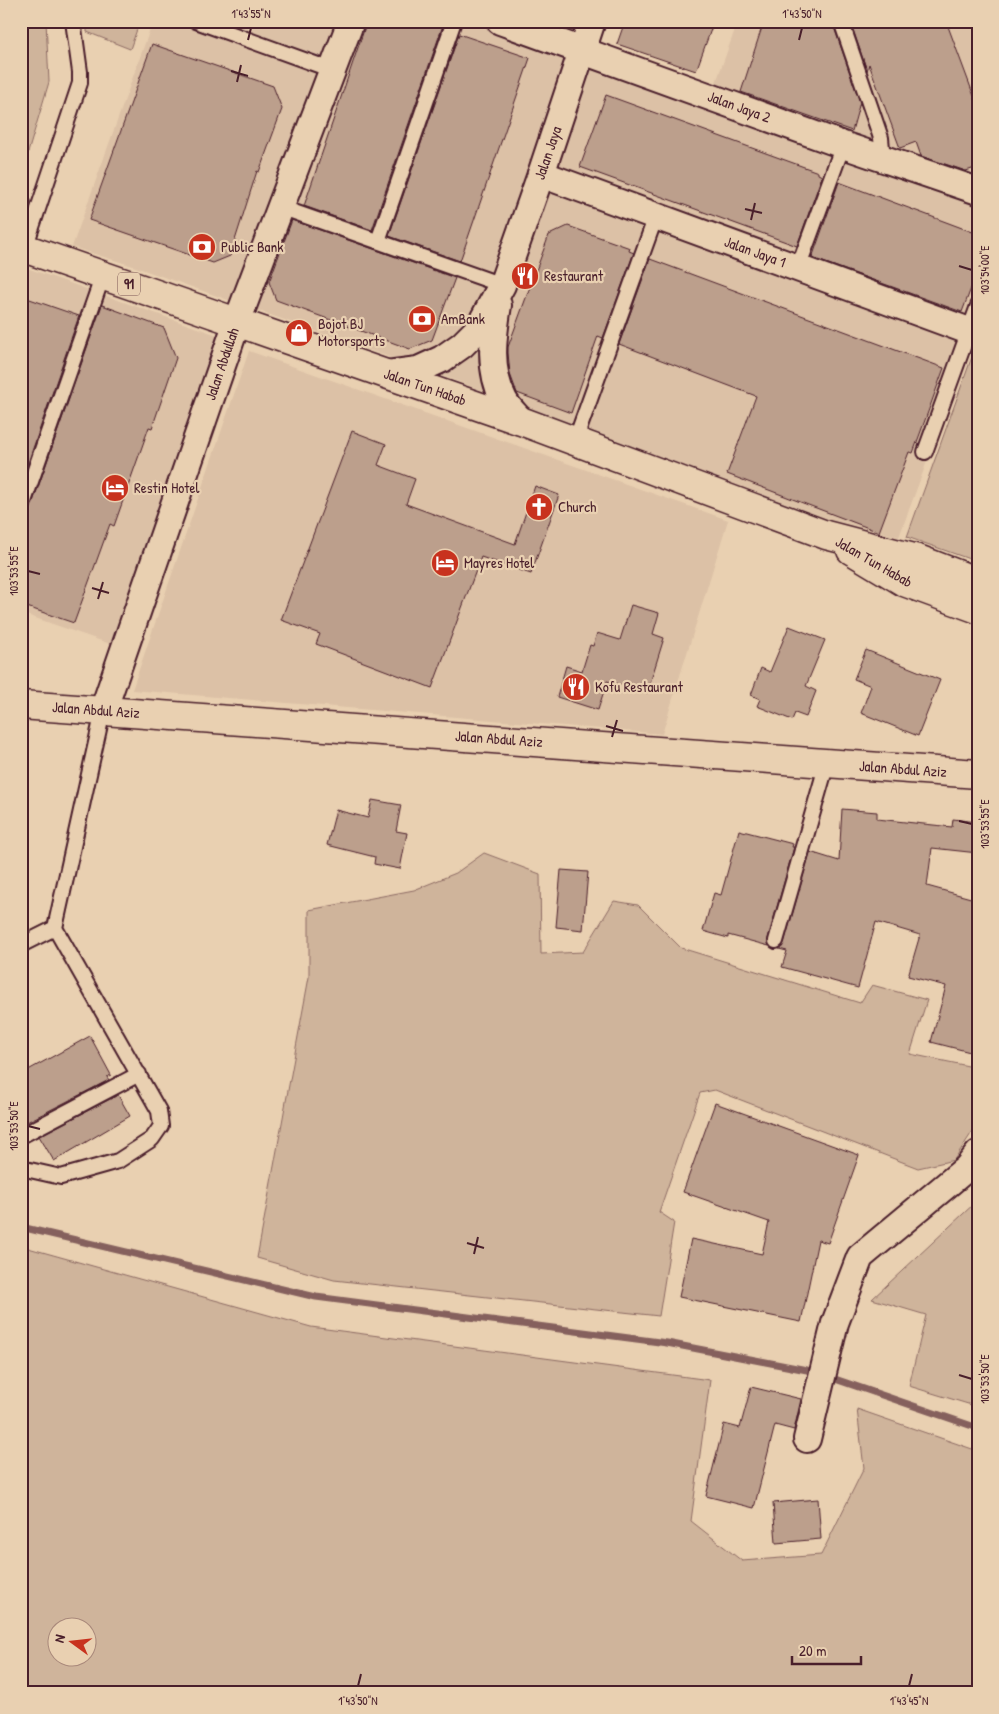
<svg xmlns="http://www.w3.org/2000/svg" width="999" height="1714" viewBox="0 0 999 1714" font-family="'Patrick Hand',sans-serif">
<rect width="100%" height="100%" fill="#e9d0b1"/>
<filter id="ink" filterUnits="userSpaceOnUse"><feTurbulence type="fractalNoise" baseFrequency=".02" numOctaves="2"/><feDisplacementMap in="SourceGraphic" scale="10" xChannelSelector="R" yChannelSelector="G"/><feConvolveMatrix kernelMatrix="1 2 1 2 8 2 1 2 1" color-interpolation-filters="sRGB"/></filter>
<g filter="url(#ink)">
<g fill="#dcc1a6">
<path d="M153,21H602L588,61L978,200V323L899,537L831,520L451,379L130,265L72,247Z"/>
<path d="M738,21H978V182L714,88Z"/>
<path d="M21,266L220,336L116,646L21,613V522L66,390L21,374Z"/>
<path d="M249,351L728,520L662,734L132,690Z"/>
</g>
<g fill="#cfb49b" stroke="#8c6a63" fill-rule="evenodd">
<path d="M21,21H46L49,82L21,176Z"/>
<path d="M87,21H140L130,49L87,32Z"/>
<path d="M978,340V562L907,537Z"/>
<path d="M484,853L540,874L541,954L583,952L614,901L638,905L681,948L860,1003L872,985L927,1000L910,1054L978,1068V1123L954,1160L918,1168L715,1090L700,1093L659,1212L674,1222L659,1316L334,1280L257,1258L309,977V910L414,890L456,873Z"/>
<path d="M978,1200V1407L909,1386L926,1315L872,1299Z"/>
<path d="M21,1246L311,1327L710,1380L691,1521L742,1561L821,1555L864,1468L857,1409L978,1451V1693H21ZM88,1626V1656H58V1626Z"/>
</g>
<g fill="none" stroke-linecap="round" stroke-linejoin="round">
<g stroke="#85605d" stroke-width="7">
<path d="M21,1227L316,1297L667,1343L807,1370"/>
<path d="M835,1379L978,1428"/>
</g>
</g>
<g fill="#bc9f8c" stroke="#4a1f2b">
<path d="M367,21H428L442,26V28L372,230L304,206Z"/>
<path d="M625,21H714L696,71L617,44Z"/>
<path d="M764,21H832L860,102L852,131L741,92Z"/>
<path d="M850,21H946L978,107V167L966,171L921,156L916,142L900,148L869,64L867,71Z"/>
<path d="M459,34L530,58L460,261L389,236Z"/>
<path d="M152,44L273,86L282,109L259,172L257,171L230,256L213,263L89,220Z"/>
<path d="M606,95L818,172V174L822,176L797,246L580,167Z"/>
<path d="M839,182L978,234V270L962,312L812,258Z"/>
<path d="M292,220L455,278L432,340L410,349L276,300L269,282Z"/>
<path d="M568,226L630,248L629,251L634,253L603,338L598,336L571,413L517,393L510,374L508,353V347L549,235Z"/>
<path d="M650,259L944,368L913,453L909,452L879,532L727,474L756,396L619,344Z"/>
<path d="M21,296L79,316L21,483Z"/>
<path d="M102,305L164,328L176,358L152,428L149,427L114,526L110,524L74,623L21,605V519L26,517L29,513Z"/>
<path d="M352,431L386,444L378,465L415,479L406,504L515,544L535,486L559,495L531,574L481,557L432,688L316,644L320,634L281,620Z"/>
<path d="M631,605L659,613L653,634L664,638L647,693L607,681L598,710L557,697L566,666L582,671L590,645L593,646L597,633L620,640Z"/>
<path d="M789,626L825,640L806,686L816,691L806,717L795,713L792,720L757,706L760,699L751,695L761,668L770,672Z"/>
<path d="M866,650L940,680L918,736L861,713L871,686L854,679Z"/>
<path d="M372,800L401,805L396,831L407,833L400,869L374,864L375,857L327,845L336,810L368,818Z"/>
<path d="M842,809L877,812V819L952,827L953,819L978,822V853L932,848L927,886L978,900V1054L931,1042L946,986L908,976L920,935L876,922L858,988L782,967L787,951L779,949L784,943L810,852L839,861Z"/>
<path d="M739,830L793,844L792,847H794L768,939L769,946L728,935V938L703,931L714,893L721,895Z"/>
<path d="M561,870L588,872L583,930L556,927Z"/>
<path d="M90,1036L111,1075L107,1077L109,1080L21,1125V1074Z"/>
<path d="M118,1095L130,1116L54,1161L39,1136Z"/>
<path d="M715,1103L859,1155L828,1243L818,1240L801,1322L679,1297L691,1239L762,1254L769,1222L683,1192Z"/>
<path d="M751,1387L801,1399L794,1430L775,1425L754,1508L706,1496L724,1424L740,1428Z"/>
<path d="M818,1499L821,1539L776,1543L773,1503Z"/>
</g>
<g fill="none" stroke-linecap="round" stroke-linejoin="round">
<defs>
<g id="service">
<path d="M196,21L332,70"/>
<path d="M841,21L881,138L883,159"/>
<path d="M280,207L502,285"/>
<path d="M378,241L454,21"/>
<path d="M25,248L80,83V72L73,21"/>
<path d="M798,268L843,145"/>
<path d="M575,441L656,216"/>
<path d="M925,452L978,306"/>
<path d="M21,510L103,275"/>
<path d="M776,941L827,763"/>
<path d="M21,945L55,928"/>
<path d="M21,1136L139,1074"/>
<path d="M21,1168L61,1177L118,1161L152,1139L161,1126L159,1111L55,928L103,711"/>
</g>
<g id="minor">
<path d="M500,21L843,145L978,191"/>
<path d="M541,174L969,331"/>
<path d="M498,305C493,337 488,370 504,400C508,408 516,415 521,421"/>
<path d="M387,374L418,370L442,359L462,345L478,329L502,285L541,174L592,21"/>
<path d="M103,711L237,322L351,21"/>
<path d="M807,1439L835,1323L860,1257L967,1168L978,1154"/>
</g>
<path id="tertiary" d="M21,705L978,774"/>
<g id="trunk">
<path d="M21,247L521,421L826,535L918,559L978,582"/>
<path d="M851,550L904,582L978,609"/>
</g>
</defs>
<use href="#service" stroke="#4a1f2b" stroke-width="18"/>
<use href="#minor" stroke="#4a1f2b" stroke-width="30"/>
<use href="#tertiary" stroke="#4a1f2b" stroke-width="31"/>
<use href="#trunk" stroke="#4a1f2b" stroke-width="31"/>
<use href="#service" stroke="#e9d0b1" stroke-width="14"/>
<use href="#minor" stroke="#e9d0b1" stroke-width="26"/>
<use href="#tertiary" stroke="#e9d0b1" stroke-width="28"/>
<use href="#trunk" stroke="#e9d0b1" stroke-width="28"/>
</g>
</g>
<path fill="none" stroke="#4a1f2b" stroke-width="2" d="M248,40L251,28M799,40L802,28M231,71L248,76M237,82L241,65M745,209L762,213M751,220L755,203M959,266L972,270M28,571L40,574M92,588L109,593M98,599L103,582M606,726L623,731M612,737L617,720M959,821L972,824M28,1126L40,1129M467,1243L484,1248M474,1254L478,1237M959,1375L972,1379M358,1686L361,1674M909,1686L912,1674"/>
<defs>
<symbol id="bank-disc" viewBox="-11 -11 22 22"><circle r="9.5" fill="#c8321e" stroke="#e9d0b1"/><path d="M-6-4H6V4H-6ZM0-2.3a2.3 2.3 0 1 0 0 4.6a2.3 2.3 0 1 0 0-4.6Z" fill="#fff"/></symbol>
<symbol id="restaurant-disc" viewBox="-11 -11 22 22"><circle r="9.5" fill="#c8321e" stroke="#e9d0b1"/><path d="M-5-6h1v4h1v-4h1v4h1v-4h1v5L-1.5 .5V6h-2V.5L-5-1ZM5-6V6H3V1.5H1.5Q1.5-4 5-6Z" fill="#fff"/></symbol>
<symbol id="shop-disc" viewBox="-11 -11 22 22"><circle r="9.5" fill="#c8321e" stroke="#e9d0b1"/><path d="M-5-2.5h2.3a2.7 3.5 0 0 1 5.4 0H5L5.5 6h-11ZM-1.5-2.5h3a1.5 2.3 0 0 0-3 0Z" fill="#fff"/></symbol>
<symbol id="hotel-disc" viewBox="-11 -11 22 22"><circle r="9.5" fill="#c8321e" stroke="#e9d0b1"/><path d="M-6-4.5h1.5V1H6V5H4.5V3h-9V5H-6ZM-4 0a1.8 1.8 0 1 1 3.6 0ZM.5 0V-2.5h3Q6-2.5 6 0Z" fill="#fff"/></symbol>
<symbol id="church-disc" viewBox="-11 -11 22 22"><circle r="9.5" fill="#c8321e" stroke="#e9d0b1"/><path d="M-1.2-6h2.4v3.5h3.3v2.4h-3.3V6h-2.4V-.1h-3.3v-2.4h3.3Z" fill="#fff"/></symbol>
</defs>
<g fill-rule="evenodd">
<use href="#bank-disc" x="186" y="231" width="32" height="32"/>
<use href="#restaurant-disc" x="509" y="260" width="32" height="32"/>
<use href="#bank-disc" x="406" y="303" width="32" height="32"/>
<use href="#shop-disc" x="283" y="317" width="32" height="32"/>
<use href="#hotel-disc" x="99" y="472" width="32" height="32"/>
<use href="#church-disc" x="523" y="491" width="32" height="32"/>
<use href="#hotel-disc" x="429" y="547" width="32" height="32"/>
<use href="#restaurant-disc" x="560" y="671" width="32" height="32"/>
</g>
<g text-anchor="middle" stroke-width="4.5" stroke-linejoin="round" paint-order="stroke">
<rect fill="#e9d0b1" stroke="#7a5453" stroke-width="1" x="118" y="272.5" width="22" height="23" rx="4"/>
<g font-size="14" font-weight="bold" fill="#4a1f2b">
<text x="129" y="289">91</text>
</g>
<g font-size="15" fill="#4a1f2b" stroke="#e9d0b1">
<text transform="translate(739 107) rotate(20)" y="5">Jalan Jaya 2</text>
<text transform="translate(548 153) rotate(-71)" y="5">Jalan Jaya</text>
<text transform="translate(755 252) rotate(20)" y="5">Jalan Jaya 1</text>
<text transform="translate(222 364) rotate(-71)" y="5">Jalan Abdullah</text>
<text transform="translate(425 387) rotate(19)" y="5">Jalan Tun Habab</text>
<text transform="translate(874 562) rotate(30)" y="5">Jalan Tun Habab</text>
<text transform="translate(96 710) rotate(4)" y="5">Jalan Abdul Aziz</text>
<text transform="translate(499 739) rotate(4)" y="5">Jalan Abdul Aziz</text>
<text transform="translate(903 769) rotate(4)" y="5">Jalan Abdul Aziz</text>
</g>
<g font-size="15" fill="#4a1f2b" stroke="#e9d0b1" text-anchor="start">
<text x="221" y="252">Public Bank</text>
<text x="544" y="281">Restaurant</text>
<text x="441" y="324">AmBank</text>
<text x="318" y="329">Bojot BJ<tspan x="318" dy="17">Motorsports</tspan></text>
<text x="134" y="493">Restin Hotel</text>
<text x="558" y="512">Church</text>
<text x="464" y="568">Mayres Hotel</text>
<text x="595" y="692">Kofu Restaurant</text>
</g>
</g>
<rect width="999" height="1714" fill="none" stroke="#e9d0b1" stroke-width="55"/>
<g transform="translate(72 1642) rotate(285)"><circle r="24" fill="#e9d0b1" stroke="#a9897b"/>
<path d="M0-4L9 19L0 12L-9 19Z" fill="#c8321e"/>
<text y="-8" font-size="14" font-weight="bold" text-anchor="middle" fill="#4a1f2b">N</text>
</g>
<path d="M792 1656v8h69v-8" fill="none" stroke="#4a1f2b" stroke-width="2.5"/>
<text x="799" y="1656" font-size="15" fill="#4a1f2b" stroke="#e9d0b1" stroke-width="4" paint-order="stroke">20 m</text>
<rect x="28" y="28" width="944" height="1658" fill="none" stroke="#4a1f2b" stroke-width="2"/>
<g font-size="12" text-anchor="middle" fill="#4a1f2b">
<text x="251" y="18">1°43'55"N</text>
<text x="802" y="18">1°43'50"N</text>
<text transform="translate(985 270) rotate(-90)" y="4">103°54'00"E</text>
<text transform="translate(14 571) rotate(-90)" y="4">103°53'55"E</text>
<text transform="translate(985 824) rotate(-90)" y="4">103°53'55"E</text>
<text transform="translate(14 1126) rotate(-90)" y="4">103°53'50"E</text>
<text transform="translate(985 1379) rotate(-90)" y="4">103°53'50"E</text>
<text x="358" y="1705">1°43'50"N</text>
<text x="909" y="1705">1°43'45"N</text>
</g>
</svg>
